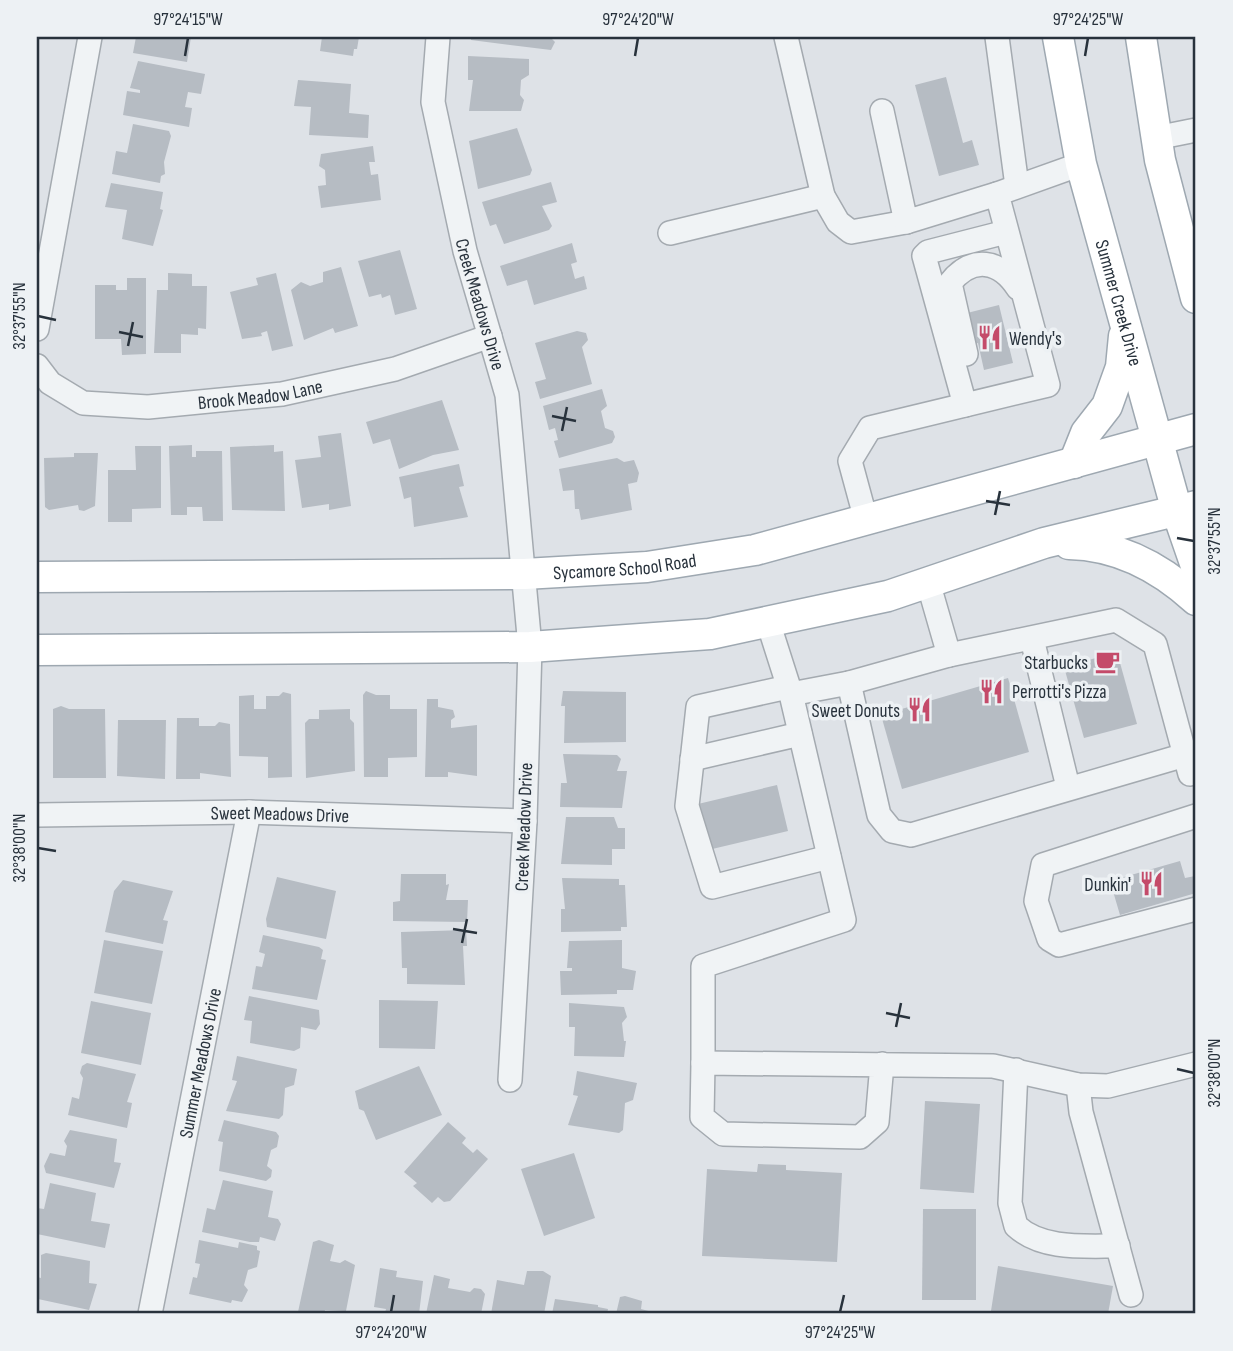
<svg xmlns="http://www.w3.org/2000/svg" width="1233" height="1351" viewBox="0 0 1233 1351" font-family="'Sofia Sans Condensed',sans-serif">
<rect width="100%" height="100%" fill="#dee2e7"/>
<g fill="#b6bcc3">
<path d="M136,37H191L187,62L133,53Z"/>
<path d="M322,37H359L357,49H354L353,56L320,51Z"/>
<path d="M471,37H550L555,42L551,50L471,40Z"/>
<path d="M468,56L529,59V75L521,80L520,95L524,100L521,111H469L473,80H468Z"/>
<path d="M138,61L205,74L201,94L188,92L185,107L192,108L189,127L123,115L127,91L140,93V90L130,88Z"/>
<path d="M946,77L963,143L972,140L979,165L939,176L915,85Z"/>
<path d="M298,80L351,84L349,113L369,115L368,138L309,135L311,107L294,106Z"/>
<path d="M133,124L169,131L171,136L164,162L165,174L161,176L160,183L112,174L116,151L127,153Z"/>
<path d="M517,128L532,170L530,175L478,189L469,141Z"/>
<path d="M373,146L375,162H369L371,175L378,174L381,200L321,208L318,186L326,185L325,170L319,166L321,154Z"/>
<path d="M551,182L557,202L542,206L552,226L549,230L504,244L496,224L490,226L482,202Z"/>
<path d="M111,183L163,192L160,209L163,210L153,246L122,239L127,210L105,207Z"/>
<path d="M572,243L577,262L571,264L575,279L584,276L587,289L534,305L527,280L507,286L500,266Z"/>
<path d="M400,250L417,309L395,315L390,295L382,298L381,294L369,297L358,261Z"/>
<path d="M341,267L358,326L335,333L333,328L304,340L291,290L301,282L310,286L323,282V272Z"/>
<path d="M168,273L192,274V286H207L206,329L198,328V335L181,334V353H154L157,290H168Z"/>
<path d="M276,273L293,346L272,351L267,331L261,333L262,336L242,339L230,292L258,285L256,278Z"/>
<path d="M127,278H146V354L122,355L121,339H95V285H116V290H127Z"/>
<path d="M999,305L1013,363L984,370L978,343L972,345L969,318L963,314Z"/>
<path d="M577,331L586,333L588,340L582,347L592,384L540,399L535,382L546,379L535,343Z"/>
<path d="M602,389L607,406L601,411L605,428L613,431L615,437L612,443L559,458L554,441L558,440L555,428L549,430L543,406Z"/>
<path d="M442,400L459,450L433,455L399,469L390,439L373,444L366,422Z"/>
<path d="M341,433L351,506L329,510V504L302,508L295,460L321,457L318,436Z"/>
<path d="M192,445V457H196V451H222L223,521H203L202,507H187V515H171L169,446Z"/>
<path d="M274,445V452L283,451L285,511L232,510L230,447Z"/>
<path d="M135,446H161V508L132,509V522H108V470H136Z"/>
<path d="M74,453H98L95,506L84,511L79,510L78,505L49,510L45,507L44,458L74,457Z"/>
<path d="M617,458L624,462L634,460L639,473L637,482L628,484L632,510L581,520L579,509H575L574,490L563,491L559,469Z"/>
<path d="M459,464L464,486L459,487L468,517L414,527L411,497L404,499L399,477Z"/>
<path d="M1117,652L1137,724L1084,738L1064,667Z"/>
<path d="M1008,678L1029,752L902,789L881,715Z"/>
<path d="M366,691L376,695H390V709H417V757L388,758V777H364L363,695Z"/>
<path d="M563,691L626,692V742L564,743L565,706H561Z"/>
<path d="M283,692L291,694L292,777L268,778V757L239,756V696L254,695V709H266V696H279Z"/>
<path d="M427,699H438V707L453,710L455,717L451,720V728L477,725V776L448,772V777H425Z"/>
<path d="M61,706L69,709H105L106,778H53V709Z"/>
<path d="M350,709V719L354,723L355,771L306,778L305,723L309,719H319V710Z"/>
<path d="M177,718H199V726H215L219,722L230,724L231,777L200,773V779H176Z"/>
<path d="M118,720H166L165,779L117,776Z"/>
<path d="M563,754L617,755L621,759L617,771H627L622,808L560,807L561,783H567Z"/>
<path d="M777,785L788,831L708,850L698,804Z"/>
<path d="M566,817H614L618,828H625V849H612V865L561,864Z"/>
<path d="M1180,861L1185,878L1195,876L1196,893L1120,915L1110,881Z"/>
<path d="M401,874H446V885L449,884L446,900H468L467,922L393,921V902L400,901Z"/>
<path d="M277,877L336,891L326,939L267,927L266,919Z"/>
<path d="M562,878L619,879V885H625L627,927H621V931L561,932V909H565Z"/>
<path d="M123,880L173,891L163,920L168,921L163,944L105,932L114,891Z"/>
<path d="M466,930L467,946H463L465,985L407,984V968H402L401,932Z"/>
<path d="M263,935L319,947L323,950L321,959L326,960L317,1000L252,989L256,966L262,967L265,954L259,952Z"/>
<path d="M104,940L163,951L152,1004L94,993Z"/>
<path d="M622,940V968L636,971L633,990H617V994L561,995L560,971H572V968H567L569,941Z"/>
<path d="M249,996L319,1010L320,1024L316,1030L301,1027L300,1048L294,1051L250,1043L252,1021L244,1020Z"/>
<path d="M379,1000L438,1001L435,1049L379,1048Z"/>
<path d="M91,1001L151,1013L141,1065L81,1053Z"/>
<path d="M569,1003L624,1007L627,1017L622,1023L624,1041H626L624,1057L574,1056L575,1027H569Z"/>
<path d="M237,1056L297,1069L294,1085L285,1088L283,1115L279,1119L226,1111L237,1081L232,1080Z"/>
<path d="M87,1063L136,1074L127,1102L132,1103L127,1128L68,1115L72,1097L79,1099L83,1078L80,1073L82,1066Z"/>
<path d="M419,1066L442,1115L376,1140L364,1111L359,1109L355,1091Z"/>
<path d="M577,1071L637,1083L633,1100L625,1103L623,1130L619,1133L568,1125L578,1096L573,1095Z"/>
<path d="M925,1101L980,1104L974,1193L920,1189Z"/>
<path d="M224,1120L276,1132L279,1136L277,1147L271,1150L267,1166L272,1170L271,1177L266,1181L219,1171L223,1142L218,1141Z"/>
<path d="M448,1122L466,1138L462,1143L473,1153L477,1149L488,1159L450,1201L444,1202L438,1197L432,1203L413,1186L417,1183L404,1172Z"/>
<path d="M70,1130L117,1139L114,1162L121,1163L114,1188L46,1173L44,1166L50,1153L65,1156L67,1146L64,1141Z"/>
<path d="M574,1153L595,1218L544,1236L521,1169Z"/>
<path d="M758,1164L786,1165V1170L842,1173L837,1262L702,1256L707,1169L757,1172Z"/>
<path d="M223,1180L273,1191L268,1217L278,1219L281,1224L275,1241L260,1237L259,1242H250L202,1232L207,1208L215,1210Z"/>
<path d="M50,1183L96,1193L91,1221L110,1224L105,1248L37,1234V1208L44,1209Z"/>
<path d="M923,1209H976V1300H922Z"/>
<path d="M199,1240L238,1248L239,1242L257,1246V1250L260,1251L257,1267L248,1270L244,1285L248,1290L242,1302L232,1300L231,1303L189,1294L193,1277L197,1278L200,1264L195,1263Z"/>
<path d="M319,1240L334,1245L330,1261L340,1263L345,1260L355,1265L346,1311L325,1310L324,1314L298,1312L313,1242Z"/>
<path d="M46,1253L90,1261L89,1283L97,1284L89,1310L38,1299L37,1277L41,1278V1255Z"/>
<path d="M998,1266L1113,1286L1108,1314H1012L991,1311Z"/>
<path d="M380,1268L397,1271L396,1277L423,1281L419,1314H394L385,1313L386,1309L374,1307Z"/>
<path d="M527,1271H543L551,1276L544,1314H491L497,1280L524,1285Z"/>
<path d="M434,1275L450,1279L448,1288L470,1292L474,1288L481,1289L485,1294L481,1314H426Z"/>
<path d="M625,1296L642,1301L641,1309L660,1314H616L620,1297Z"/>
<path d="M555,1299L598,1305V1307L608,1309L607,1314H552Z"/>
</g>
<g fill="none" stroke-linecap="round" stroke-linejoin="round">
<defs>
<g id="minor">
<path id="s1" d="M438,37L433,102L465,251L507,395L530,647L525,821L510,1080"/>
<path d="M786,37L823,196L838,222L851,232L906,222"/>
<path d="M997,37L1017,186"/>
<path d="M882,111L906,222L997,194"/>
<path d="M1156,138L1196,130"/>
<path d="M670,233L823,196"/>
<path d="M37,329L90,37"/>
<path d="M966,354L950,283C972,255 1000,260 1018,288"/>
<path id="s2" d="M37,366L50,383L83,403L148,407L282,394L395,369L490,336"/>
<path d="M965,405L924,256L928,252L1006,232"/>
<path d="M866,520L850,461L870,428L1048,385L997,194L1081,164"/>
<path d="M928,582L949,655L1116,620L1155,644L1190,774L1196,773"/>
<path d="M768,622L791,694L849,683L879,815L892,831L911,835L1185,755"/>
<path d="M1032,639L1068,787"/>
<path d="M849,683L949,655"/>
<path d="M788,687L698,707L687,806L712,887L829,857"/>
<path d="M692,759L800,734"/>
<path id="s3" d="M37,815L249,812L525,821"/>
<path d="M1196,816L1043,865L1036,901L1049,939L1059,945L1196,909"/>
<path d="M703,1063V966L844,920L791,694"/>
<path d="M882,1064L877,1122L860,1137L723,1134L702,1117L703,1063L993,1066L1078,1085L1108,1086L1196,1064"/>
<path d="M1016,1070L1010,1203L1016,1226C1042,1250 1084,1246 1118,1246"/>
<path d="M1078,1085L1081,1112L1131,1295"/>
<path id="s4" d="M150,1314L249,812"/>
</g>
<g id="major">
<path id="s5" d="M1058,37L1081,164L1177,511L1196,566"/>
<path d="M1141,37L1160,160L1196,298"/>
<path d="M1074,463L1086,433L1107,406L1121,367L1124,336"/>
<path d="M1069,544C1118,545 1161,568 1196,600"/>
<path id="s6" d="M37,577L524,574L647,567L755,550L1196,429"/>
<path d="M37,650L530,647L710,634L888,596L1044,543L1196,506"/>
</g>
</defs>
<use href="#minor" stroke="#a4aab0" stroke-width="26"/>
<use href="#major" stroke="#9ea8b1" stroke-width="33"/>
<use href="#minor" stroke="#f0f3f5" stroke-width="23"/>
<use href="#major" stroke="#fff" stroke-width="30"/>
</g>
<path fill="none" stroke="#28323c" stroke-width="2.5" d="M185,56L188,38M635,56L638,38M1085,56L1088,38M38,316L56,320M119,332L143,337M128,346L133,322M552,416L576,421M562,431L567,407M986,501L1010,505M995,515L1000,491M1177,538L1194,541M38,848L56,851M453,929L477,933M462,943L467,919M886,1013L910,1018M896,1027L901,1003M1177,1069L1194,1073M391,1312L394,1295M840,1312L844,1295"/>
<defs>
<symbol id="restaurant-bare" viewBox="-9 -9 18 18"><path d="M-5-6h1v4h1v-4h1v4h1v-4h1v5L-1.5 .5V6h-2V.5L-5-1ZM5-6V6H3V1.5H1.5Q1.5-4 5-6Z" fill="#c44b6a" stroke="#edf1f4" stroke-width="2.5" paint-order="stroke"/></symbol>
<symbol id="cafe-bare" viewBox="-9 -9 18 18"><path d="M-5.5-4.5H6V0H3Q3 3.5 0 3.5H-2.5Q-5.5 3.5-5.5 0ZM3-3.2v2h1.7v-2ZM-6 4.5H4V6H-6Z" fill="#c44b6a" stroke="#edf1f4" stroke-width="2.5" paint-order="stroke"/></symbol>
</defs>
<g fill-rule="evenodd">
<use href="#restaurant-bare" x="972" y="320" width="35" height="35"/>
<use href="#cafe-bare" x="1090" y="644" width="35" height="35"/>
<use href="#restaurant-bare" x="974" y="674" width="35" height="35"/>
<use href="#restaurant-bare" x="902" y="692" width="35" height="35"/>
<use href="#restaurant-bare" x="1134" y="866" width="35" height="35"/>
</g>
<g text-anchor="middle" stroke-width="7" stroke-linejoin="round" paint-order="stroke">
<g font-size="19" fill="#28323c" stroke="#edf1f4">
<text dy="7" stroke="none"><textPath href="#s5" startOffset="273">Summer Creek Drive</textPath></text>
<text dy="7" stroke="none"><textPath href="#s1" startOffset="273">Creek Meadows Drive</textPath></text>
<text dy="7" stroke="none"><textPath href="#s2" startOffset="238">Brook Meadow Lane</textPath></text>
<text dy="7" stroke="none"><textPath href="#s6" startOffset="588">Sycamore School Road</textPath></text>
<text dy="7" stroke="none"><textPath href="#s3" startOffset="243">Sweet Meadows Drive</textPath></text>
<text transform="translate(523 827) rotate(-88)" y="7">Creek Meadow Drive</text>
<text dy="7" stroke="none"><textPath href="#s4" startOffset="256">Summer Meadows Drive</textPath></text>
</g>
<g font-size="19" fill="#28323c" stroke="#edf1f4" text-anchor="end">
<text x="1009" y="345" text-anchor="start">Wendy's</text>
<text x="1088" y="669">Starbucks</text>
<text x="1012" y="698" text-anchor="start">Perrotti's Pizza</text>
<text x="900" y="717">Sweet Donuts</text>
<text x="1131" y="891">Dunkin'</text>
</g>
</g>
<rect width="1233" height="1351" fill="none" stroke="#edf1f4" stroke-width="77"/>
<rect x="38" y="38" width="1156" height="1274" fill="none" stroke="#28323c" stroke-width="2.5"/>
<g font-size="18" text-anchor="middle" fill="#28323c">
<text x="188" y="25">97°24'15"W</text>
<text x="638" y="25">97°24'20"W</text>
<text x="1088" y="25">97°24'25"W</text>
<text transform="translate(19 316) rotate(-90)" y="6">32°37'55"N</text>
<text transform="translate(1214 541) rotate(-90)" y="6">32°37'55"N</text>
<text transform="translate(19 848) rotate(-90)" y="6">32°38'00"N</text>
<text transform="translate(1214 1073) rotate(-90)" y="6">32°38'00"N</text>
<text x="391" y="1338">97°24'20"W</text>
<text x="840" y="1338">97°24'25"W</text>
</g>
</svg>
